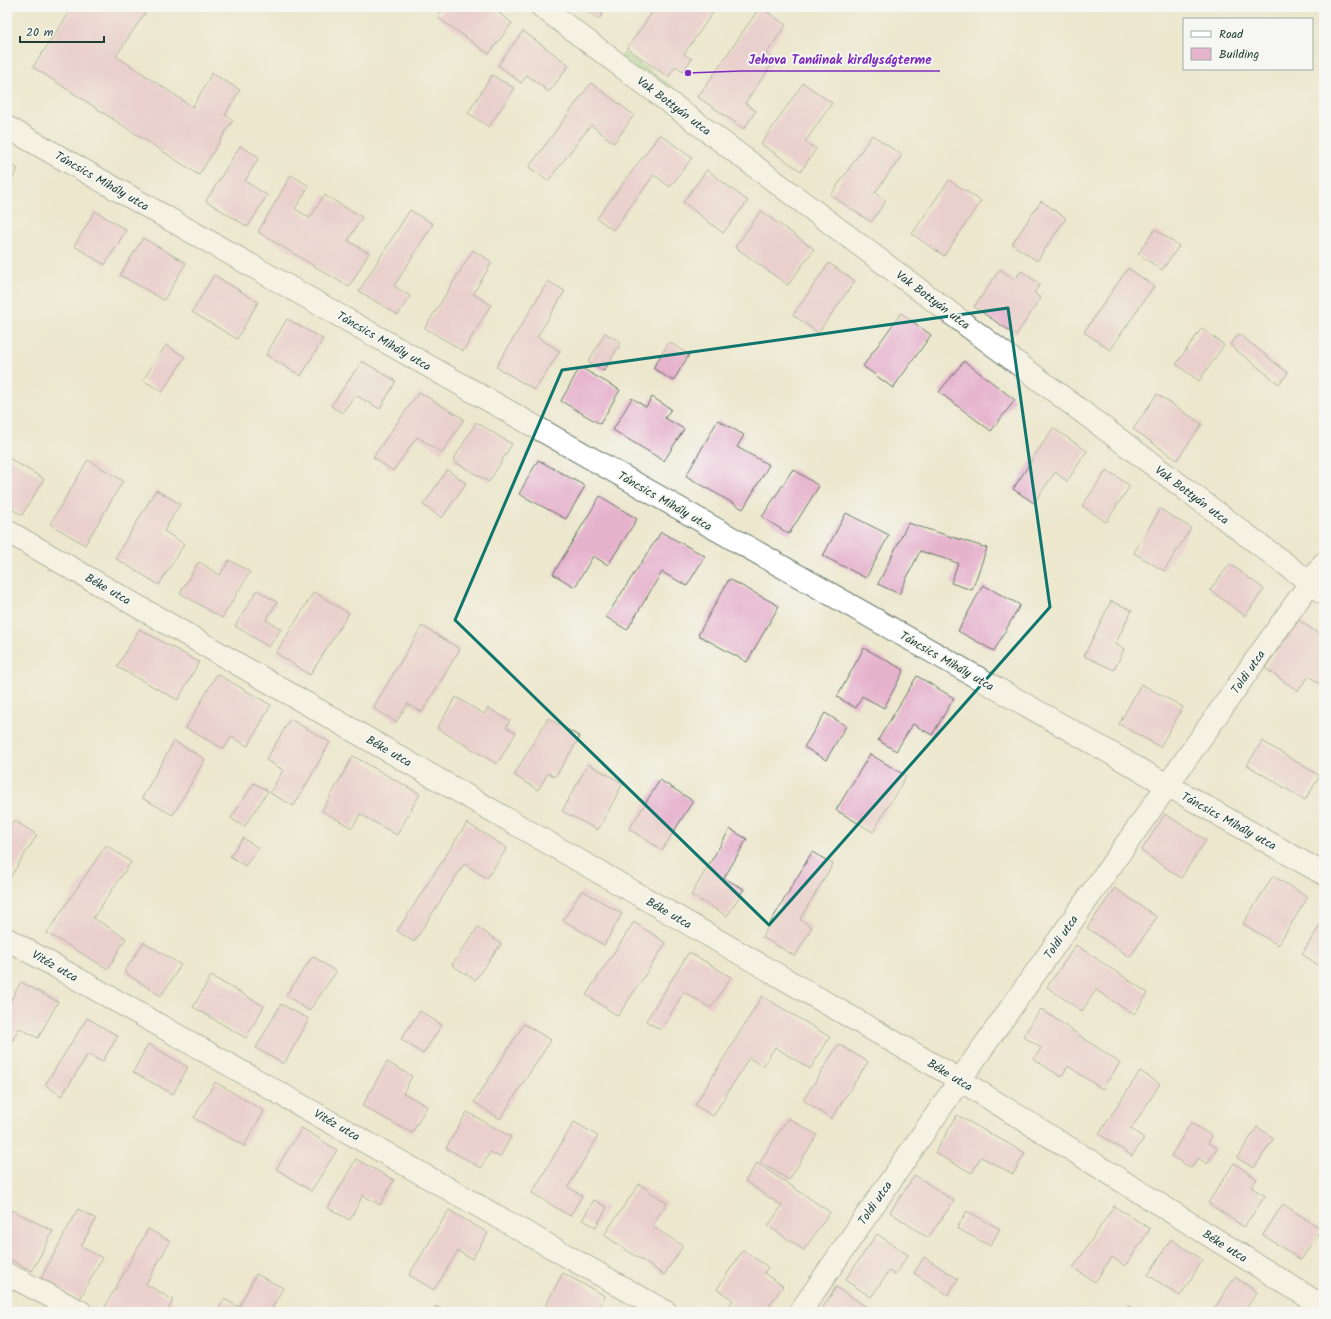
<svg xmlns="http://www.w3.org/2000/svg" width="1331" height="1319" viewBox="0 0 1331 1319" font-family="Kalam,sans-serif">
<rect width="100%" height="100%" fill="#f6f6f2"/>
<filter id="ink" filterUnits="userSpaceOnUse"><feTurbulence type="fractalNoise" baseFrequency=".025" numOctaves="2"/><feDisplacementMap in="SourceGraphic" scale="8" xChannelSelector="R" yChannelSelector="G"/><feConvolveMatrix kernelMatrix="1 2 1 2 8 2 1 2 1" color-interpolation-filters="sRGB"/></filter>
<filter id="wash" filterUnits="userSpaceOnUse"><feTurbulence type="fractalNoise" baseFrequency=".012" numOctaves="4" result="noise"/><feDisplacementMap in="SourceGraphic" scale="16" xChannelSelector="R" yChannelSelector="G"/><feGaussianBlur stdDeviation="0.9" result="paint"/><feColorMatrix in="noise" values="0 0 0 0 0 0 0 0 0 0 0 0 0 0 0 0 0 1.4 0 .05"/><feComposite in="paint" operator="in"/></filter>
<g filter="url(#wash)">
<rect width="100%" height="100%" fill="#ece7cd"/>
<path fill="#8dce86" stroke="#56865d" d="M624,53L674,88L669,96L618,61Z"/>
<g id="blocks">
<g fill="#e6b3cd">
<path d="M73,7H149L116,56L193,107L212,73L240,90L225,115L233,120L199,175L33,67Z"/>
<path d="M445,7H491L512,23L489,54L437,17Z"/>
<path d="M581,7H607L599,19Z"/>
<path d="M656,7H717L684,54L692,59L683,71L676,66L668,77L627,48Z"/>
<path d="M760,7L786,25L766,54L775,60L745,103L756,111L744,129L698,97Z"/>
<path d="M523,31L569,65L549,92L527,75L521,83L498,65Z"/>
<path d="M492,75L514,88L489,127L468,113Z"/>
<path d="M591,83L634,115L614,143L591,125L548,181L529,167Z"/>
<path d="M803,83L832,103L805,142L816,149L801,171L761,144Z"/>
<path d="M660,134L692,158L670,187L654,175L613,230L597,218Z"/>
<path d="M872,135L902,155L875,193L886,201L871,222L831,195Z"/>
<path d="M240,146L259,157L245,181L267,195L248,227L206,201Z"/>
<path d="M7,163L18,169L7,187Z"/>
<path d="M707,170L748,201L723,233L683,202Z"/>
<path d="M291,175L309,186L295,209L310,218L324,195L362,217L348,241L369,253L349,287L258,232Z"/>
<path d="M949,180L981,201L944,256L912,234Z"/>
<path d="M1041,201L1066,218L1037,261L1012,244Z"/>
<path d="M410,210L433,224L394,286L410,296L398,315L359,291Z"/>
<path d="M95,211L126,230L105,265L74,246Z"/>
<path d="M761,211L814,249L788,285L735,247Z"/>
<path d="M1155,229L1179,246L1162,270L1138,254Z"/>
<path d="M143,238L186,263L164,300L120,275Z"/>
<path d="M473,250L492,262L473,294L491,305L463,351L425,328Z"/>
<path d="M829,263L855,281L818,333L793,315Z"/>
<path d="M1128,268L1154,286L1110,350L1084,332Z"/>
<path d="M1000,269L1015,280L1021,271L1040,284L1034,293L1041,298L1016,335L974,307Z"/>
<path d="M214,275L258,302L237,339L192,312Z"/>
<path d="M548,281L565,291L537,337L560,351L535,390L496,367Z"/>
<path d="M901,313L931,335L893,388L863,366Z"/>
<path d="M287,319L323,339L301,376L266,355Z"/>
<path d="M1202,328L1224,345L1199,381L1176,364Z"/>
<path d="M605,333L621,342L604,371L588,362Z"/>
<path d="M1239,334L1288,373L1279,384L1230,345Z"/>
<path d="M669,342L689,355L673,381L653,368Z"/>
<path d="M166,345L185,357L162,392L143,380Z"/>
<path d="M362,361L396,381L380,409L355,395L342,413L331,406Z"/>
<path d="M964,361L1015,400L991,431L939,392Z"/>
<path d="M580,367L620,390L600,424L561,401Z"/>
<path d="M419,392L464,419L442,453L417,437L393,471L373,457Z"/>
<path d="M1157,394L1202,424L1177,460L1133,429Z"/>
<path d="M652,397L671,409L665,418L684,429L664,461L613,430L632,398L646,407Z"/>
<path d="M718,420L744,435L737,447L769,465L743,509L686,476Z"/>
<path d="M476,422L512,444L489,482L453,461Z"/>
<path d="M1053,428L1087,451L1067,481L1055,472L1034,503L1013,489Z"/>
<path d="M7,457L44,479L22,515L7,506Z"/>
<path d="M88,460L123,481L85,545L50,524Z"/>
<path d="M538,460L585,486L566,519L519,494Z"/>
<path d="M793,469L819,486L789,534L762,517Z"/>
<path d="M447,470L466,483L442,518L423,505Z"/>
<path d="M1107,470L1130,486L1106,522L1082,506Z"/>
<path d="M156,490L180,504L164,531L184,544L159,585L115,558Z"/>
<path d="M600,496L637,519L608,565L593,556L575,587L553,574Z"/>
<path d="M1160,509L1191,528L1164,571L1134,553Z"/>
<path d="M846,513L889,535L866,578L823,556Z"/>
<path d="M908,523L987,548L972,590L951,583L958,563L920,551L899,594L878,584Z"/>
<path d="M661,532L705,556L687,586L662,572L627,630L606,617Z"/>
<path d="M229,560L250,572L222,618L180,593L199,562L220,575Z"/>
<path d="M1230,564L1264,589L1245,616L1210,590Z"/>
<path d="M729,579L779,606L747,662L698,635Z"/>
<path d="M983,585L1020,605L994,651L958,631Z"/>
<path d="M257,590L277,602L266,620L281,629L269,647L235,626Z"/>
<path d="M314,592L349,613L310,675L276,653Z"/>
<path d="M1111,601L1132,610L1115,644L1124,649L1114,670L1084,656Z"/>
<path d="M1299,620L1324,638V687L1309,676L1298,691L1265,668Z"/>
<path d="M422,626L460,649L422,712L408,704L396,722L373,708Z"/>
<path d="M139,629L199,662L178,700L117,667Z"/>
<path d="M864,648L904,670L884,708L862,696L856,708L837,697Z"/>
<path d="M217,674L271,705L248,746L231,737L224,749L186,728Z"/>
<path d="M917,676L954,698L932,735L913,724L896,751L878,740Z"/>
<path d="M1141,684L1183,707L1160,747L1119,724Z"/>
<path d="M456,697L484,714L488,708L510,721L506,727L516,733L497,764L437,728Z"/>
<path d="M825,713L846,726L826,760L804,747Z"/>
<path d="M548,718L580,737L555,777L548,773L538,790L514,775Z"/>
<path d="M290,719L330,742L294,806L270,793L283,770L266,760Z"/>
<path d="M174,741L205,759L173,815L142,798Z"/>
<path d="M1262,741L1320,776L1305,800L1247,765Z"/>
<path d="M870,754L906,776L873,832L836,810Z"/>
<path d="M353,756L420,794L397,835L360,814L352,828L322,811Z"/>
<path d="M588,764L623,783L598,830L562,811Z"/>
<path d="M660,780L693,801L662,850L629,829Z"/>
<path d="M254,783L268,791L244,827L231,818Z"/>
<path d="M1165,814L1206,840L1181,878L1141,851Z"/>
<path d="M14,820L37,835L7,882V830Z"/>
<path d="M467,823L507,848L487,878L464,864L414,942L397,931Z"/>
<path d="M730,829L747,839L724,878L744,889L727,916L691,895Z"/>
<path d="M243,838L258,848L245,866L230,856Z"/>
<path d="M106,845L131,862L93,918L126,938L108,969L47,933Z"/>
<path d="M812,852L833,864L800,919L812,927L795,956L762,937Z"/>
<path d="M1273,876L1308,897L1278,945L1243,924Z"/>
<path d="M1115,888L1157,917L1130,957L1087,928Z"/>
<path d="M582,890L622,914L604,945L563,920Z"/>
<path d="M1324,919V969L1302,954Z"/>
<path d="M634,922L666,943L618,1016L586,995Z"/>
<path d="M478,927L501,944L475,980L452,965Z"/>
<path d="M144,942L181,965L161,996L124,972Z"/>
<path d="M1076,945L1148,993L1134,1015L1096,990L1082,1011L1047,987Z"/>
<path d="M689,952L731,977L711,1008L684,992L661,1030L646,1021Z"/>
<path d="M313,956L336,972L309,1011L286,995Z"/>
<path d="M211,976L264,1006L246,1038L193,1007Z"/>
<path d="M21,982L58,1002L38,1038L19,1028L7,1051V1007Z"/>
<path d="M762,996L830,1037L810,1069L775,1047L763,1066L749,1058L713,1116L695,1105Z"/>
<path d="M281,1004L309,1019L284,1064L256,1048Z"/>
<path d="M1041,1009L1120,1063L1102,1089L1068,1066L1061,1077L1034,1059L1041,1048L1023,1036Z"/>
<path d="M420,1011L442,1025L423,1054L401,1039Z"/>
<path d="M87,1018L118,1036L102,1062L88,1054L62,1096L45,1085Z"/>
<path d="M524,1024L551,1040L500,1119L474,1102Z"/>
<path d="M148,1044L188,1067L173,1094L133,1072Z"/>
<path d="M839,1044L868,1062L831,1119L803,1100Z"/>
<path d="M387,1062L412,1076L403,1093L427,1106L412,1133L362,1106Z"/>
<path d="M1140,1071L1160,1084L1131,1129L1144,1138L1132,1156L1099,1134Z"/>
<path d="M215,1082L264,1111L244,1146L194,1118Z"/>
<path d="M467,1112L511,1137L500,1157L490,1152L481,1168L446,1148Z"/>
<path d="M957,1115L1025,1153L1013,1174L981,1157L972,1173L935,1153Z"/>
<path d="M788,1118L817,1135L789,1180L760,1162Z"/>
<path d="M574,1122L598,1136L568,1187L582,1196L570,1216L532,1193Z"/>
<path d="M1191,1123L1212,1136L1208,1143L1217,1148L1207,1164L1198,1158L1191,1168L1171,1156Z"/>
<path d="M1257,1127L1274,1138L1254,1168L1237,1158Z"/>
<path d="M302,1128L337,1150L311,1191L276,1169Z"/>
<path d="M356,1159L394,1180L380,1205L363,1195L350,1220L328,1208Z"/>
<path d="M757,1163L830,1212L804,1250L768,1226L782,1206L745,1181Z"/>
<path d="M1234,1163L1257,1179L1251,1187L1265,1196L1244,1227L1208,1203Z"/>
<path d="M915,1175L954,1201L928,1238L890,1212Z"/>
<path d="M639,1184L667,1203L652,1226L683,1246L664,1275L604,1235Z"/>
<path d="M594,1200L607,1207L596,1227L582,1220Z"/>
<path d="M1283,1204L1321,1229L1301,1260L1263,1235Z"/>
<path d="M1114,1206L1150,1229L1125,1266L1112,1257L1095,1282L1073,1268Z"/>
<path d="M78,1209L96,1219L81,1246L102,1258L80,1299L41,1278Z"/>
<path d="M12,1210L53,1231L32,1271L7,1258V1220Z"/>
<path d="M449,1210L488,1233L472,1259L458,1251L434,1290L409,1275Z"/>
<path d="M967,1211L1000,1229L990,1246L957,1228Z"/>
<path d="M148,1229L170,1241L146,1284L173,1300L167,1312H114L105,1307Z"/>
<path d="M877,1234L908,1255L895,1275L889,1271L871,1297L845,1280Z"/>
<path d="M1171,1239L1203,1260L1180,1296L1148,1275Z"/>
<path d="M743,1250L768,1267L764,1273L783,1286L765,1312H725L733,1300L717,1289Z"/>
<path d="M924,1257L958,1279L948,1295L914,1273Z"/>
<path d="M563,1273L605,1296L597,1312H542Z"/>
<path d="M256,1274L283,1288L270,1312H217L224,1299L239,1307Z"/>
<path d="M1235,1277L1257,1292L1244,1312H1212Z"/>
<path d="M836,1287L874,1312H820Z"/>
<path d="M436,1306L447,1312H433Z"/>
<path d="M1128,1306L1136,1312H1123Z"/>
</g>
</g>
</g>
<g filter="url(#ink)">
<use href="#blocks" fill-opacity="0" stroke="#67786a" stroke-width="1"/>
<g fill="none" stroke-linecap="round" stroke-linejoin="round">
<defs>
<g id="minor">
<path d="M542,7L1324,593"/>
<path d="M7,127L1324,874"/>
<path d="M7,531L960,1080L1324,1307"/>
<path d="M7,939L666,1312"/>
<path d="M7,1274L81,1312"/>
<path d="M800,1312L960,1080L1324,563"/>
</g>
</defs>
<use href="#minor" stroke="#67786a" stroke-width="24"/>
<use href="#minor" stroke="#fff" stroke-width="22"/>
</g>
</g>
<path d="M0 0H1331V1319H0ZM1008,308L1050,607L769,925L455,620L562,370Z" fill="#ece7cd" fill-opacity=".55" fill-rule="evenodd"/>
<path fill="none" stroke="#0f766e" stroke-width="3" stroke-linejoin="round" d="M1008,308L1050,607L769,925L455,620L562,370Z"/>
<g text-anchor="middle" stroke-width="4" stroke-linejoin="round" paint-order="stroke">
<g font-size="12" fill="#1f3d34" stroke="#f6f6f2">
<text transform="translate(674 106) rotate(37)" y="4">Vak Bottyán utca</text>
<text transform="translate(102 181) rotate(30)" y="4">Táncsics Mihály utca</text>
<text transform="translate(933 300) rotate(37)" y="4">Vak Bottyán utca</text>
<text transform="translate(384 341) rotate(30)" y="4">Táncsics Mihály utca</text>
<text transform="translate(1192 495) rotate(37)" y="4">Vak Bottyán utca</text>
<text transform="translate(665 501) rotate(30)" y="4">Táncsics Mihály utca</text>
<text transform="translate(108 589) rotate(30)" y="4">Béke utca</text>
<text transform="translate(947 661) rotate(30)" y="4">Táncsics Mihály utca</text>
<text transform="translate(1248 672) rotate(-55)" y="4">Toldi utca</text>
<text transform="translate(389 751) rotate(30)" y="4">Béke utca</text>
<text transform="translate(1229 821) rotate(29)" y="4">Táncsics Mihály utca</text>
<text transform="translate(669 913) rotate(30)" y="4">Béke utca</text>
<text transform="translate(1061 937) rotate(-55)" y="4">Toldi utca</text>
<text transform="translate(55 966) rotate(30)" y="4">Vitéz utca</text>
<text transform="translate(950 1075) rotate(31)" y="4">Béke utca</text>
<text transform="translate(337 1125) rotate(30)" y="4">Vitéz utca</text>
<text transform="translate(875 1203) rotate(-55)" y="4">Toldi utca</text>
<text transform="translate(1225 1246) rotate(32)" y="4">Béke utca</text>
</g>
</g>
<path fill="none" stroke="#7b2cbf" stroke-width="1.5" d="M688 73L741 71H940"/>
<circle fill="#7b2cbf" stroke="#f6f6f2" stroke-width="1.5" cx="688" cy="73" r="4"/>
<g font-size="13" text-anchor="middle" font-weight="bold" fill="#7b2cbf" stroke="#f6f6f2" stroke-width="4" stroke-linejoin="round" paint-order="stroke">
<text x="840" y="64">Jehova Tanúinak királyságterme</text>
</g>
<rect width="1331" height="1319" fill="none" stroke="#f6f6f2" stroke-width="24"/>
<rect x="1183" y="18" width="130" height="52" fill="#f6f6f2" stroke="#a0aca6"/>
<rect x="1191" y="31" width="20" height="6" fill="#ffffff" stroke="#a0aca6"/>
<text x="1219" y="38" font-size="12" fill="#1f3d34">Road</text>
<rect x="1191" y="48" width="20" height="12" fill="#e6b3cd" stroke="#a0aca6"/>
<text x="1219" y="58" font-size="12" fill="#1f3d34">Building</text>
<path d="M20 36v6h84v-6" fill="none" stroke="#1f3d34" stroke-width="2"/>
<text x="26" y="36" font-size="12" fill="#1f3d34" stroke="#f6f6f2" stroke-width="3" paint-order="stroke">20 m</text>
</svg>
